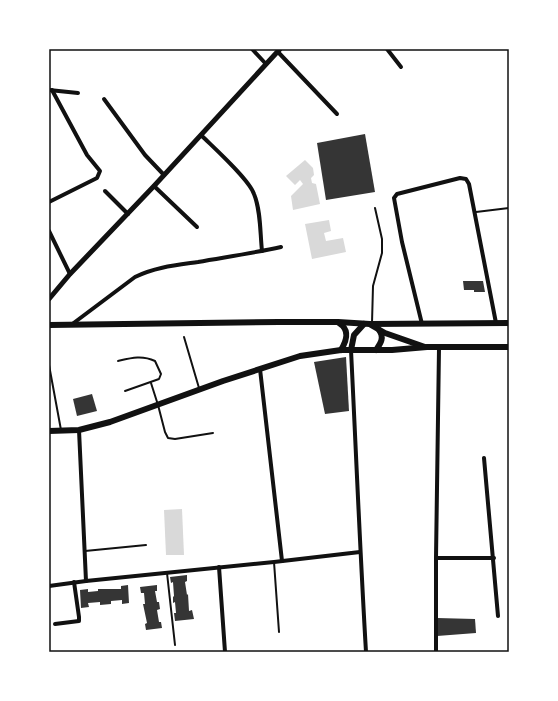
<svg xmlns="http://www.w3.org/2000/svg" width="558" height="701" viewBox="0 0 558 701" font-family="Montserrat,sans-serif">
<rect width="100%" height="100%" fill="#fff"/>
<g fill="#d9d9d9">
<path d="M305,160L313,168L314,175L311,178L312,183L316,184L320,204L293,210L291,196L303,184L300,180L295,185L286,176Z"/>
<path d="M329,220L331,231L324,233L326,241L343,238L346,252L312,259L305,224Z"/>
<path d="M182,509L184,555H166L164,510Z"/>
</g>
<g fill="#353535">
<path d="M365,134L375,192L326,200L317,143Z"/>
<path d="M463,281H483L485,292H474V290H464Z"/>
<path d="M346,357L349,411L325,414L314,362Z"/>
<path d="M92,394L97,411L77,416L73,399Z"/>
<path d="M187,575V581L185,582L187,595L188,594L189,611L192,610L194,619L175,621L174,613H176L175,602L173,603V597L174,596L173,582L171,583L170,577Z"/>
<path d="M128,585L129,603L122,604V600L111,601V604L100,605V602L88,603L89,607L81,608L80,590L88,589V592L98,591V589H121V586Z"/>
<path d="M157,585V591H155L157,602H159L160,609L157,610L159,622H161L162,628L146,630L145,624L147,623L143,604H145L144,593H141L140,587Z"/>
<path d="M437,618L475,619L476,633L437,636Z"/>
</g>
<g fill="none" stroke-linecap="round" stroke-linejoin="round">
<g stroke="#111" stroke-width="2">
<path d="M476,212L509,208"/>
<path d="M372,323L373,286L382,253V239L375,208"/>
<path d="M184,337L199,388"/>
<path d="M118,361C131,358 142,355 155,361L161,374L159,379L125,391"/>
<path d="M49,365L61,430"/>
<path d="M151,383L158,405L165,432L168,438L175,439L213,433"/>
<path d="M85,551L146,545"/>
<path d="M274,562L279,632"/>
<path d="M167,573L175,645"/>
</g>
<g stroke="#111" stroke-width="4">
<path d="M252,49L266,64"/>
<path d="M387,49L401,67"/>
<path d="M278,52L337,114"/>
<path d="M49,90L78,93"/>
<path d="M104,99L145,155L164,175"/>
<path d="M201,135C213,147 249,179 254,194C261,211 260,233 262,251"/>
<path d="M154,186L197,227"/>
<path d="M105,191L128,214"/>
<path d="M49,202L97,178L100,171L87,155L52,90"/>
<path d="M49,231L70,274"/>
<path d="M422,324L402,242L394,198L397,194L460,178L466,179L469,184L496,323"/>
<path d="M71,325L135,277C155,267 177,265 198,262C226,257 254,253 281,247"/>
<path d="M351,350C356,451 360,551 366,652"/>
<path d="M260,369L282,561"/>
<path d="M79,430L86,581"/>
<path d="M484,458L498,616"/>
<path d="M436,558H494"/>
<path d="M219,567L225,652"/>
<path d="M49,586L86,581L274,562L360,552"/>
<path d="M55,624L79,621V617L74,582"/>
<path d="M436,652V558L439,348"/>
</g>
<path stroke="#111" stroke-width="5" d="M49,299L70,274L154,186L280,49"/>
<g stroke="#111" stroke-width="6">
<path d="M339,323C350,330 347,340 341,350"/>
<path d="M49,325L279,322H338L370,324L509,323"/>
<path d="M371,325L385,333L425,347"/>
<path d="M351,350L354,335L364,324"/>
<path d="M376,350C380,344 385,338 379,330"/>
<path d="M49,431L79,430L110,422L223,381L300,356L341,350H392L427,347H509"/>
</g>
</g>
<rect width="558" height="701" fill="none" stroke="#ffffff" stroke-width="100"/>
<rect x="50" y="50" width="458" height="601" fill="none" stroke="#111" stroke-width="1.5"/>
</svg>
